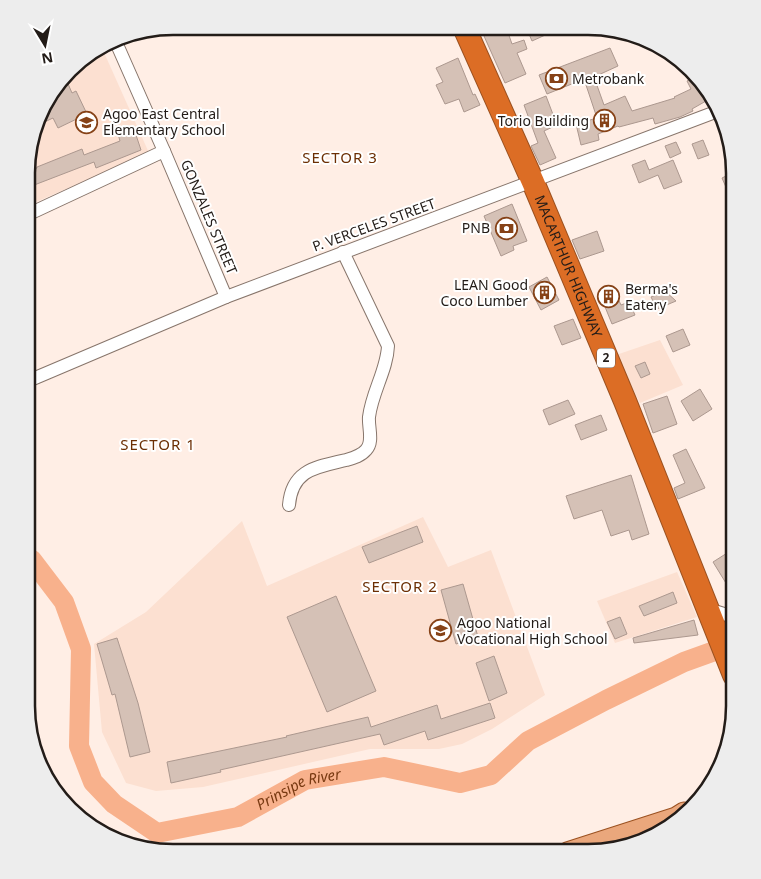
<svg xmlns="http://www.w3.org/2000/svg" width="761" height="879" viewBox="0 0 761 879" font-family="'Noto Sans',sans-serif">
<rect width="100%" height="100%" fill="#ffeee5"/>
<g fill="#fce0d1">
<path d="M102,48L149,153L29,205V145L46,99L77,63Z"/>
<path d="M660,340L683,385L640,403L616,355Z"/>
<path d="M423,517L448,567L491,550L545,695L492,729L462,744L439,749H370L203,787L156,791L126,783L102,732L94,644L146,612L242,521L267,586Z"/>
<path d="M677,572L697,617L615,643L597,601Z"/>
</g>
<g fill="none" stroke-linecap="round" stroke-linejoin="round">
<path stroke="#f8b18c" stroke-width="20" id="s1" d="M27,561L32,560L64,602L81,649L79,746L93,782L114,804L157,833L238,817L305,780L384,767L460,783L491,775L528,741L606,700L684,662L734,644"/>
</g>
<g fill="#d5c1b6" stroke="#ac988f">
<path d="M490,27H506L512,44L524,40L527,49L517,53L526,74L505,83L484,36L492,33Z"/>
<path d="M526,27H563L532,41Z"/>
<path d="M610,48L618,66L594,77L604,105L625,96L632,111L675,98L674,97L691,89L687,81L694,77L713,97L692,109L693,111L680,117L655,124L653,118L619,127L618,126L598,134L599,140L581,145L576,124L597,118L584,79L547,94L539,75Z"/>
<path d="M458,58L473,95L475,94L480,105L464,112L459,99L445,104L436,85L443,82L436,68Z"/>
<path d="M65,77L72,93L76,91L87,114L58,128L53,118L36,126L46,99Z"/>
<path d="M546,96L557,125L544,131L556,158L540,165L531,146L538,143L524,105Z"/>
<path d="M134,129L141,150L96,168L94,162L29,187V171L37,168V167L82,149L84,155L120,141L118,134Z"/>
<path d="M703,140L709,155L698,159L692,144Z"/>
<path d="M676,142L681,153L670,158L665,146Z"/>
<path d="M645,160L649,170L673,160L682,182L664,189L658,175L639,183L632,165Z"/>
<path d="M734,172L735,173V208L722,178Z"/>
<path d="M512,204L527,241L513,246L514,250L501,256L484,216Z"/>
<path d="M597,231L604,251L580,259L572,240Z"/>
<path d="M547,277L559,300L541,310L529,287Z"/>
<path d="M612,286L621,305L629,302L635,315L612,324L599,292Z"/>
<path d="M665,291L676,301L657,309L651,297Z"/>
<path d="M573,319L581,338L562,345L554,326Z"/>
<path d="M683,329L690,345L673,352L666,336Z"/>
<path d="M645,362L650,374L641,378L635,366Z"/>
<path d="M700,389L712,409L693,421L681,401Z"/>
<path d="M667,396L677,424L653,433L643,404Z"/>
<path d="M568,400L575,414L549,425L543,410Z"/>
<path d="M601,415L607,430L581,440L575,425Z"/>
<path d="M686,449L705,488L678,499L674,488L685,483L673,455Z"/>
<path d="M631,475L649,534L632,540L629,530L611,536L602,510L574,519L566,496Z"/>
<path d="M417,526L423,542L369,563L362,547Z"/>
<path d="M735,548L734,584L729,588L713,562Z"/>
<path d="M463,584L478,637L456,644L441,590Z"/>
<path d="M673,592L677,603L644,616L639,606Z"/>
<path d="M336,596L376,691L327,712L287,617Z"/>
<path d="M620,617L627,634L615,639L607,622Z"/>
<path d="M694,620L698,635L634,643L633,638Z"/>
<path d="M117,638L138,703L150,752L130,757L115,694L112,695L97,644Z"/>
<path d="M494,656L507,693L489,701L476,663Z"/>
<path d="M490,703L495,718L428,740L425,731L384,745L380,734L220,770L221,772L171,783L167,762L287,737L286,736L368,717L371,727L437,705L441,719Z"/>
</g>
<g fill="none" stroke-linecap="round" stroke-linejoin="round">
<defs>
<g id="street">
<path d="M115,40L164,151L226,297"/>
<path d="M29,214L164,151"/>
<path d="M28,381L226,297L718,111"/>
<path d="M289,505C292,469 317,467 346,460C353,458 361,456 366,450C374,442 368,427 369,417C372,392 387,370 388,346L343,252"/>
<path d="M708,609L727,615L734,619"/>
</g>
<path id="primary" d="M567,852L676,817L684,812"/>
<g id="highway">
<path id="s2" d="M464,27L533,182L625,401L734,675"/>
</g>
</defs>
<use href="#street" stroke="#87756b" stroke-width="14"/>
<use href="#primary" stroke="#9b5120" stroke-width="21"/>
<use href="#highway" stroke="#9b5120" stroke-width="24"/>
<use href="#street" stroke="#fff" stroke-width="12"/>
<use href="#primary" stroke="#eaa77c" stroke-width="19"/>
<use href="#highway" stroke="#dc6d25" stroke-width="22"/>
</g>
<defs>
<symbol id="bank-ring" viewBox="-11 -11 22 22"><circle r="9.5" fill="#fff" stroke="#864217" stroke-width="1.5"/><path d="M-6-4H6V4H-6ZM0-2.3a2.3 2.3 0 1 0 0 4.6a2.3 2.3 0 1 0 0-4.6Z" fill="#864217"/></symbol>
<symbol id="building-ring" viewBox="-11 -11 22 22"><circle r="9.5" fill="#fff" stroke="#864217" stroke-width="1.5"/><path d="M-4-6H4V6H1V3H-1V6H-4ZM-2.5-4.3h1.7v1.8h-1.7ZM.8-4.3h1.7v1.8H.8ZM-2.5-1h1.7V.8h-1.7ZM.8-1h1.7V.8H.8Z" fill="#864217"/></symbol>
<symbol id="school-ring" viewBox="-11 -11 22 22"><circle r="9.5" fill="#fff" stroke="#864217" stroke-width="1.5"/><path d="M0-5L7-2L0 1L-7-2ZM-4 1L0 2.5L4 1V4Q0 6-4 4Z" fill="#864217"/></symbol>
</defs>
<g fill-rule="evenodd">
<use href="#bank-ring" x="544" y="66" width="25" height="25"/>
<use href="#building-ring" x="592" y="108" width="25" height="25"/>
<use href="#school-ring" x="74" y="110" width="25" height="25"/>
<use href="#bank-ring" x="494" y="216" width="25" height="25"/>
<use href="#building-ring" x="532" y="280" width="25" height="25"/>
<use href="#building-ring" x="596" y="284" width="25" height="25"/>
<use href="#school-ring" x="428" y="618" width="25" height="25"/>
</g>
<g text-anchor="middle" stroke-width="4" stroke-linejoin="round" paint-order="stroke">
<rect fill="#fff" stroke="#65605d" stroke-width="1" x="597" y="348.5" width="18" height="19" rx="4"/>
<g font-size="12" font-weight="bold" fill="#231c18">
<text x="606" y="362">2</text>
</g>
<g font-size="14" fill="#231c18" stroke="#fff" text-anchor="start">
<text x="572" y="84">Metrobank</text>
<text x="103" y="119">Agoo East Central<tspan x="103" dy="16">Elementary School</tspan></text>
<text x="589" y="126" text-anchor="end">Torio Building</text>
<text x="490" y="233" text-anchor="end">PNB</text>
<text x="528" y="290" text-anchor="end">LEAN Good<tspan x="528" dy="16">Coco Lumber</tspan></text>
<text x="625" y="294">Berma's<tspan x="625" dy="16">Eatery</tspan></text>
<text x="457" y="628">Agoo National<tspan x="457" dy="16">Vocational High School</tspan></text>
</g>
<g font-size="14" fill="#231c18" stroke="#fff">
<text transform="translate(209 217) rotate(67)" y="5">GONZALES STREET</text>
<text transform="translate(374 225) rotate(-20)" y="5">P. VERCELES STREET</text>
<text dy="5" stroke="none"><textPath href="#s2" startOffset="261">MACARTHUR HIGHWAY</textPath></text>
</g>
<g font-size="15" letter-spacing="1" fill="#6c2f04" stroke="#fff">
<text x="340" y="163">SECTOR 3</text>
<text x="158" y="450">SECTOR 1</text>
<text x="400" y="592">SECTOR 2</text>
</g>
<g font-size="15" font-style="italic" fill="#793a12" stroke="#fff">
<text dy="5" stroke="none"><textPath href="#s1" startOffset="476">Prinsipe River</textPath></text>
</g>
</g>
<path d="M0 0H761V879H0ZM173 35H588A138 138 0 0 1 726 173V706A138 138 0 0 1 588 844H173A138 138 0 0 1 35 706V173A138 138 0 0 1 173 35Z" fill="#ededed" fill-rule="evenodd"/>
<path fill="none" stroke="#231c18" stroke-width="2.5" d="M173 35H588A138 138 0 0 1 726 173V706A138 138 0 0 1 588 844H173A138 138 0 0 1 35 706V173A138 138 0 0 1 173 35Z"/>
<g transform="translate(45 45) rotate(170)" stroke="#ffffff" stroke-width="4" paint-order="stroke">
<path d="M0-4L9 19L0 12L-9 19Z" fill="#231c18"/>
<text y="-8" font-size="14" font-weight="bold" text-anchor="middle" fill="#231c18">N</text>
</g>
</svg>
